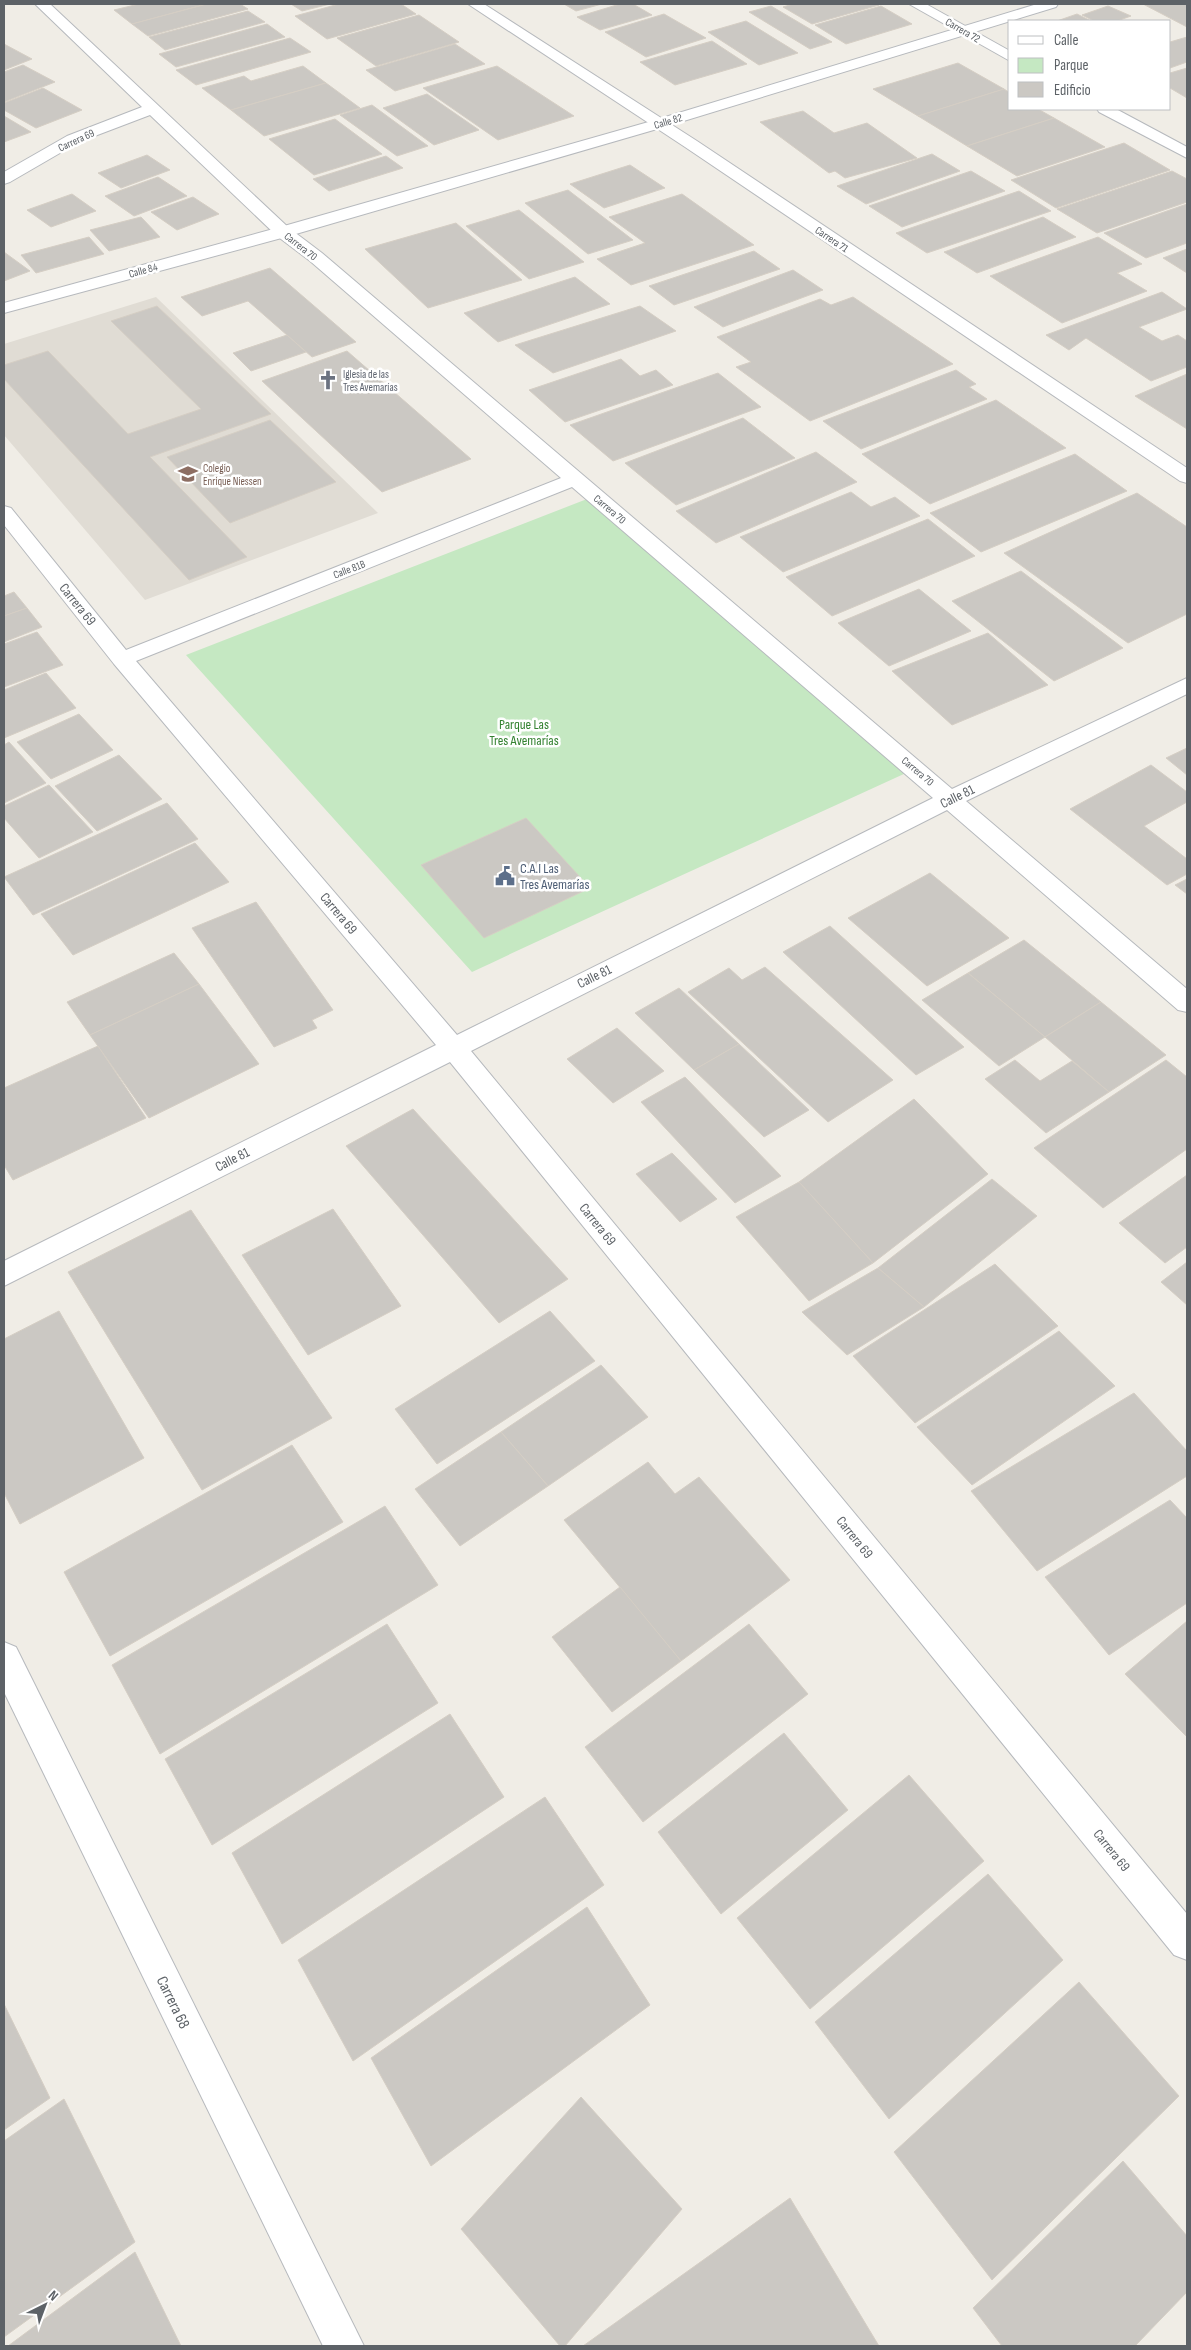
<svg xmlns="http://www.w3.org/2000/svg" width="1191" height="2350" viewBox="0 0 1191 2350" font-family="'Sofia Sans Condensed',sans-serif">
<rect width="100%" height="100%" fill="#f0ede6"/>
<path fill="#e0dcd4" d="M156,297L378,513L145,600L4,435V344Z"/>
<path fill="#c5e8c2" d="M587,499L906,773C761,840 616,904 472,972L186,655Z"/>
<g fill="#cbc8c3" stroke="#d5cec4">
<path d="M139,4H206L132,24L114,10Z"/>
<path d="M207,4H240L248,9L148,36L132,24Z"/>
<path d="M291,4H330L302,11Z"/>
<path d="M339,4H401L416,14L327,39L295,16Z"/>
<path d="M564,4H602L576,11Z"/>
<path d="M620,4H633L652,15L600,30L577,17Z"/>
<path d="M793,4H877L879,5L812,24L783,7Z"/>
<path d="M1143,4H1187V27Z"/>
<path d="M771,6L832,42L810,49L749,12Z"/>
<path d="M881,6L912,24L846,44L815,25Z"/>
<path d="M1108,6L1131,16L1117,21H1094L1082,15Z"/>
<path d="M248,11L265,22L165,50L149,37Z"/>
<path d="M664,14L706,38L646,57L605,32Z"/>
<path d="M1077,14L1091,21H1057Z"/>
<path d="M419,15L459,42L376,66L337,38Z"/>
<path d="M746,21L798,53L759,65L708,32Z"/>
<path d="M267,24L285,37L176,67L159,54Z"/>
<path d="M1187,37V62L1170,68V42Z"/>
<path d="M290,38L311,52L196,85L176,70Z"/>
<path d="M712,41L747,64L675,85L640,62Z"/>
<path d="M4,44L32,59L4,70Z"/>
<path d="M455,44L485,64L395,91L366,70Z"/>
<path d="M958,63L1004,89L918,116L873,89Z"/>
<path d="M23,65L55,82L4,102V72Z"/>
<path d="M303,66L326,83L231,110L202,88L244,76L251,81Z"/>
<path d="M497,66L574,116L498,140L423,88Z"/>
<path d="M1187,68V98L1170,88V73Z"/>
<path d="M326,83L360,108L264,136L231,110Z"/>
<path d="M43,88L82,110L36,128L4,110V103Z"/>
<path d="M1004,89L1010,93V109H1038L1054,118L967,146L918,116Z"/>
<path d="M427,94L479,130L434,145L383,108Z"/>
<path d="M372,105L428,146L397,156L340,115Z"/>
<path d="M803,111L834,133L867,123L917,158L845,178L835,171L829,173L760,122Z"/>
<path d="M4,116L31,132L4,142Z"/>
<path d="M1054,118L1105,147L1017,176L967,146Z"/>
<path d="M335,119L382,154L314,175L269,139Z"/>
<path d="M1124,143L1170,170L1056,208L1011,180Z"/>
<path d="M932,154L960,171L866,204L837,186Z"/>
<path d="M147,155L170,170L121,188L98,173Z"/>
<path d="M386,156L403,168L329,191L313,179Z"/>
<path d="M630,165L665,188L604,208L570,184Z"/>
<path d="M971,171L1005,191L902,227L869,206Z"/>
<path d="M1172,171L1187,179V202L1097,233L1057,209Z"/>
<path d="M158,177L187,196L134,216L105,196Z"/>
<path d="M568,190L633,240L588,254L525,203Z"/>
<path d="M1019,191L1051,211L927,253L896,233Z"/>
<path d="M72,194L96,211L51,227L27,210Z"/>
<path d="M682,194L754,245L631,285L597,259L645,243L609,217Z"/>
<path d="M193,197L219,214L177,230L151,212Z"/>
<path d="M1187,204V243L1146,258L1104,233Z"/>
<path d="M519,210L584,262L529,279L466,226Z"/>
<path d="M141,217L160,237L109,251L90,230Z"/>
<path d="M1043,217L1076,237L977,273L944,252Z"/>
<path d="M456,223L522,280L428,308L365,249Z"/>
<path d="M89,237L104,254L36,273L21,255Z"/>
<path d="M1098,237L1142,264L1117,273L1147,291L1062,323L990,276Z"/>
<path d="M1187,249V273L1163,258Z"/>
<path d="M754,251L780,269L674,305L649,286Z"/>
<path d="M4,252L30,271L4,281Z"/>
<path d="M270,268L356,342L312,357L248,301L202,316L181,297Z"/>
<path d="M793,270L823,290L723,327L694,307Z"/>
<path d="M575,277L610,304L498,342L464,313Z"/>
<path d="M1162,292L1187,309L1139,327L1162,341L1178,335L1187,341V367L1151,381L1086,338L1069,350L1046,335Z"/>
<path d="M853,297L953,364L810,421L736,367L751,362L717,337L820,299L831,305Z"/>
<path d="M157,306L271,414L150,457L247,557L189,580L4,379V365L48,351L128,434L201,409L111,321Z"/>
<path d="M640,306L676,331L553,373L515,345Z"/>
<path d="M287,335L306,352L251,371L233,353Z"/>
<path d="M347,351L471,459L382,492L262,381Z"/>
<path d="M621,359L640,376L656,370L673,385L565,422L529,390Z"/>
<path d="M956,370L976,384L969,387L987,399L861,449L823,421Z"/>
<path d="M718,373L761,407L613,461L570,425Z"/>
<path d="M1187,374V429L1135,396Z"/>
<path d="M996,400L1066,448L930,504L862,454Z"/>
<path d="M743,418L795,458L676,505L625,463Z"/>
<path d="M270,420L336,482L230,523L167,457Z"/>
<path d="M816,452L857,482L716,543L676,511Z"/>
<path d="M1075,454L1127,491L981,552L930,513Z"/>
<path d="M851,492L871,507L895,497L920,516L783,572L740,537Z"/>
<path d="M1137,493L1187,527V614L1128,643L1004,553Z"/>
<path d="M928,519L975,556L832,616L786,577Z"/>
<path d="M1021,571L1123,648L1054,681L952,601Z"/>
<path d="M919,589L971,631L889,666L838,623Z"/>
<path d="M14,592L27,608L4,616V596Z"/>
<path d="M27,608L42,627L4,642V616Z"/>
<path d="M37,632L63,665L4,687V644Z"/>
<path d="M988,633L1048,685L952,725L892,671Z"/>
<path d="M46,673L76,708L4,738V690Z"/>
<path d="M79,714L113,750L51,779L17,742Z"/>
<path d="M9,742L46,783L4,803V745Z"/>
<path d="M1187,748V775L1166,758Z"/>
<path d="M119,755L162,799L97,831L55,786Z"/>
<path d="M1151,765L1187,792V802L1144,826L1187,859V874L1167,885L1070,809Z"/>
<path d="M49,785L93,832L39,858L4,818V806Z"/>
<path d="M167,803L198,839L33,915L4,877Z"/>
<path d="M526,818L590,888L484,938L421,865Z"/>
<path d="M195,843L229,882L73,955L41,914Z"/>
<path d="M930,873L1009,938L927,986L848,918Z"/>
<path d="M1187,879V894L1175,885Z"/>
<path d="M256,902L333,1010L312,1020L317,1028L274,1047L192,928Z"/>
<path d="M830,926L964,1047L916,1075L783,952Z"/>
<path d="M1024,940L1101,1002L1045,1037L968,973Z"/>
<path d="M174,953L199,984L90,1035L67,1002Z"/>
<path d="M765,967L893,1080L828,1122L688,992L729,968L742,980Z"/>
<path d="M968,973L1045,1037L999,1066L922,1000Z"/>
<path d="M199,984L259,1064L149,1118L90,1035Z"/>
<path d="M679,988L739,1044L694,1070L635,1013Z"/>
<path d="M1101,1002L1166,1055L1109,1092L1045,1037Z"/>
<path d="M617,1028L664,1071L613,1103L567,1059Z"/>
<path d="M739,1044L809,1110L764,1137L694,1070Z"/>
<path d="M98,1046L146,1118L13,1180L4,1165V1088Z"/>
<path d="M1015,1060L1040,1081L1072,1061L1109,1092L1046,1133L985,1079Z"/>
<path d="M1166,1060L1187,1077V1149L1103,1208L1034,1148Z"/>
<path d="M685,1077L781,1176L735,1203L641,1102Z"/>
<path d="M914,1099L988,1174L873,1263L799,1182Z"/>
<path d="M413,1109L568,1279L499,1323L346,1146Z"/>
<path d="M672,1153L717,1199L680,1222L636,1174Z"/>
<path d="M1187,1175V1247L1165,1263L1119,1223Z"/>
<path d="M992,1179L1037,1216L924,1307L878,1268Z"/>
<path d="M799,1182L873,1263L809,1301L736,1217Z"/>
<path d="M333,1209L401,1306L308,1355L242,1255Z"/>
<path d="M191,1210L332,1418L202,1490L68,1272Z"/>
<path d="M1187,1262V1305L1161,1282Z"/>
<path d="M995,1264L1058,1326L915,1423L853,1356Z"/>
<path d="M878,1268L924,1307L847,1355L802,1312Z"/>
<path d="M59,1311L144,1458L20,1524L4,1493V1339Z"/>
<path d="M550,1311L595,1361L437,1464L395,1409Z"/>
<path d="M1059,1331L1115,1386L972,1485L917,1427Z"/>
<path d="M601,1365L648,1417L548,1486L501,1432Z"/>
<path d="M1134,1393L1187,1451V1476L1037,1571L971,1491Z"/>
<path d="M501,1432L548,1486L460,1546L415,1489Z"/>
<path d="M292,1445L343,1522L110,1656L64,1572Z"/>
<path d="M648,1462L675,1494L699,1477L790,1580L681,1661L564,1520Z"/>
<path d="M1170,1500L1187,1518V1603L1109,1655L1045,1577Z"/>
<path d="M385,1506L438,1585L160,1754L112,1665Z"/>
<path d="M620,1587L681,1661L612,1712L552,1637Z"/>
<path d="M1187,1621V1737L1125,1674Z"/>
<path d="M387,1624L438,1703L212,1845L165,1759Z"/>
<path d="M749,1624L808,1694L643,1822L585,1747Z"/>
<path d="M450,1714L504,1797L282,1944L232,1853Z"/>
<path d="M784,1733L848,1810L721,1914L658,1832Z"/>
<path d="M909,1775L984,1861L810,2009L737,1918Z"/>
<path d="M545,1797L604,1885L353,2061L298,1960Z"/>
<path d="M988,1874L1063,1960L889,2119L815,2022Z"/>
<path d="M587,1907L650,2005L431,2166L371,2058Z"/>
<path d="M1079,1982L1179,2096L992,2280L894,2152Z"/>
<path d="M4,2004L50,2098L4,2130Z"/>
<path d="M581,2097L682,2209L565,2346H560L461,2229Z"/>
<path d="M64,2099L135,2242L4,2337V2141Z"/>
<path d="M1123,2161L1187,2236V2292L1135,2346H1002L973,2308Z"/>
<path d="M790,2198L879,2346H583Z"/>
<path d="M135,2252L181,2346H8Z"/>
</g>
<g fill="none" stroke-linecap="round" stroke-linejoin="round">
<defs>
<g id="minor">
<path d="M35,4H50L289,228L322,253L952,789L1187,678V694L966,801L1187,989V1012L1178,1010L947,810L471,1051L1187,1914V1960L1174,1955L450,1062L4,1286V1261L436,1045L114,664L4,525V506L11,508L126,650L561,478L310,261L277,236L150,115L79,142L10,182L4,184V172L67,136L142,107ZM572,487L933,798L457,1035L136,661Z"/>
<path d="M468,4H484L697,141L1187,468V483L1180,481L685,147Z"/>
<path d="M909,4H926L1010,51V61Z"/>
<path d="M1097,109H1116L1187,147V158L1099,112Z"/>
<path d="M4,1642L16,1647L364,2346H323L4,1692Z"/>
</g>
<path id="tertiary" d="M1037,4H1058L1056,7L664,127L289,236L4,313V303L277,228L652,121Z"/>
</defs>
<use href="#minor" stroke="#b6b9bd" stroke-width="2"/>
<use href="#tertiary" stroke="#b6b9bd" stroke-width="2"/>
<use href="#minor" fill="#fff" fill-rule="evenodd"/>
<use href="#tertiary" fill="#fff" fill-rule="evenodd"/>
</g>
<defs>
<symbol id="church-bare" viewBox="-9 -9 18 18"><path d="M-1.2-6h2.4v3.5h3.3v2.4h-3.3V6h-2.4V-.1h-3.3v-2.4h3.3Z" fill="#6b7280" stroke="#fff" stroke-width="2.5" paint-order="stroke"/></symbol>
<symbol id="school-bare" viewBox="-9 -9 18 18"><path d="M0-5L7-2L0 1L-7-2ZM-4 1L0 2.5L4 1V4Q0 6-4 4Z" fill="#8d6e63" stroke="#fff" stroke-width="2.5" paint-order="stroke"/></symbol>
<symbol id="civic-bare" viewBox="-9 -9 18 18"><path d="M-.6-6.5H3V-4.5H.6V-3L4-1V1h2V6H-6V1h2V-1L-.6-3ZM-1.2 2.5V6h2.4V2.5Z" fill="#5c6f8a" stroke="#fff" stroke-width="2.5" paint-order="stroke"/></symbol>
</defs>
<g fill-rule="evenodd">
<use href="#church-bare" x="314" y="366" width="28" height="28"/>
<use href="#school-bare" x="174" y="460" width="28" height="28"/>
<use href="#civic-bare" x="491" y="862" width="28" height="28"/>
</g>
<g text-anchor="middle" stroke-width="5" stroke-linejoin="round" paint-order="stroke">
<g font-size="11" fill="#5d6267" stroke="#fff">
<text transform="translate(963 30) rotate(30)" y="4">Carrera 72</text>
<text transform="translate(668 121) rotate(-17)" y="4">Calle 82</text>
<text transform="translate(76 140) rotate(-25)" y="4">Carrera 69</text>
<text transform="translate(832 239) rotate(34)" y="4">Carrera 71</text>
<text transform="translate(301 246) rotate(38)" y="4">Carrera 70</text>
<text transform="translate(143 270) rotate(-15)" y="4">Calle 84</text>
<text transform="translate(610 509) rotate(40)" y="4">Carrera 70</text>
<text transform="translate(349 569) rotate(-21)" y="4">Calle 81B</text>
<text transform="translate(918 771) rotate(40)" y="4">Carrera 70</text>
</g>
<g font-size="11" fill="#5b616d" stroke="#fff" text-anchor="start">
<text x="343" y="378">Iglesia de las<tspan x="343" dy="13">Tres Avemarías</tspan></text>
</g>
<g font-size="11" fill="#785e54" stroke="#fff" text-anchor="start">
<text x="203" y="472">Colegio<tspan x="203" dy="13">Enrique Niessen</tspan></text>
</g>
<g font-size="14" fill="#5d6267" stroke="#fff">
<text transform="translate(78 604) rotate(51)" y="5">Carrera 69</text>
<text transform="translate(957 796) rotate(-26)" y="5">Calle 81</text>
<text transform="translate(339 913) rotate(50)" y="5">Carrera 69</text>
<text transform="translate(594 976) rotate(-26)" y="5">Calle 81</text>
<text transform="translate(232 1159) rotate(-27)" y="5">Calle 81</text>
<text transform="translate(598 1224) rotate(51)" y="5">Carrera 69</text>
<text transform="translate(855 1537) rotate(51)" y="5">Carrera 69</text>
<text transform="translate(1112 1850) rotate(51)" y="5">Carrera 69</text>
</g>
<g font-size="14" fill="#348231" stroke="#fff">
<text x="524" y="729">Parque Las<tspan x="524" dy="16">Tres Avemarías</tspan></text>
</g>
<g font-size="14" fill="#4e5e75" stroke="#fff" text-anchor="start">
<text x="520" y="873">C.A.I Las<tspan x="520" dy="16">Tres Avemarías</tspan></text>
</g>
<g font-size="16" fill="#5d6267" stroke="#fff">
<text transform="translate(174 2002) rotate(64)" y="6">Carrera 68</text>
</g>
</g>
<rect width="1191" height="2350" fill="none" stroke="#5d6267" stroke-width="10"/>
<rect x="1008" y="20" width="162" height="90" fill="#ffffff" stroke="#bec0c2"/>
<rect x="1018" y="36" width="25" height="8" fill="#ffffff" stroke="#bec0c2"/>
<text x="1054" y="45" font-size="15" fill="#5d6267">Calle</text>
<rect x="1018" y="58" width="25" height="15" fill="#c5e8c2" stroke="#bec0c2"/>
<text x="1054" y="70" font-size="15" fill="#5d6267">Parque</text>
<rect x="1018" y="82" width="25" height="15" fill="#cbc8c3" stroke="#bec0c2"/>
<text x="1054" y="95" font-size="15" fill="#5d6267">Edificio</text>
<g transform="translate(45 2305) rotate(42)" stroke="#ffffff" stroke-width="4" paint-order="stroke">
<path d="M0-4L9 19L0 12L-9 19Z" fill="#5d6267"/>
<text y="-8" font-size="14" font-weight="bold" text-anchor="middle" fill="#5d6267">N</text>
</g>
</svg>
